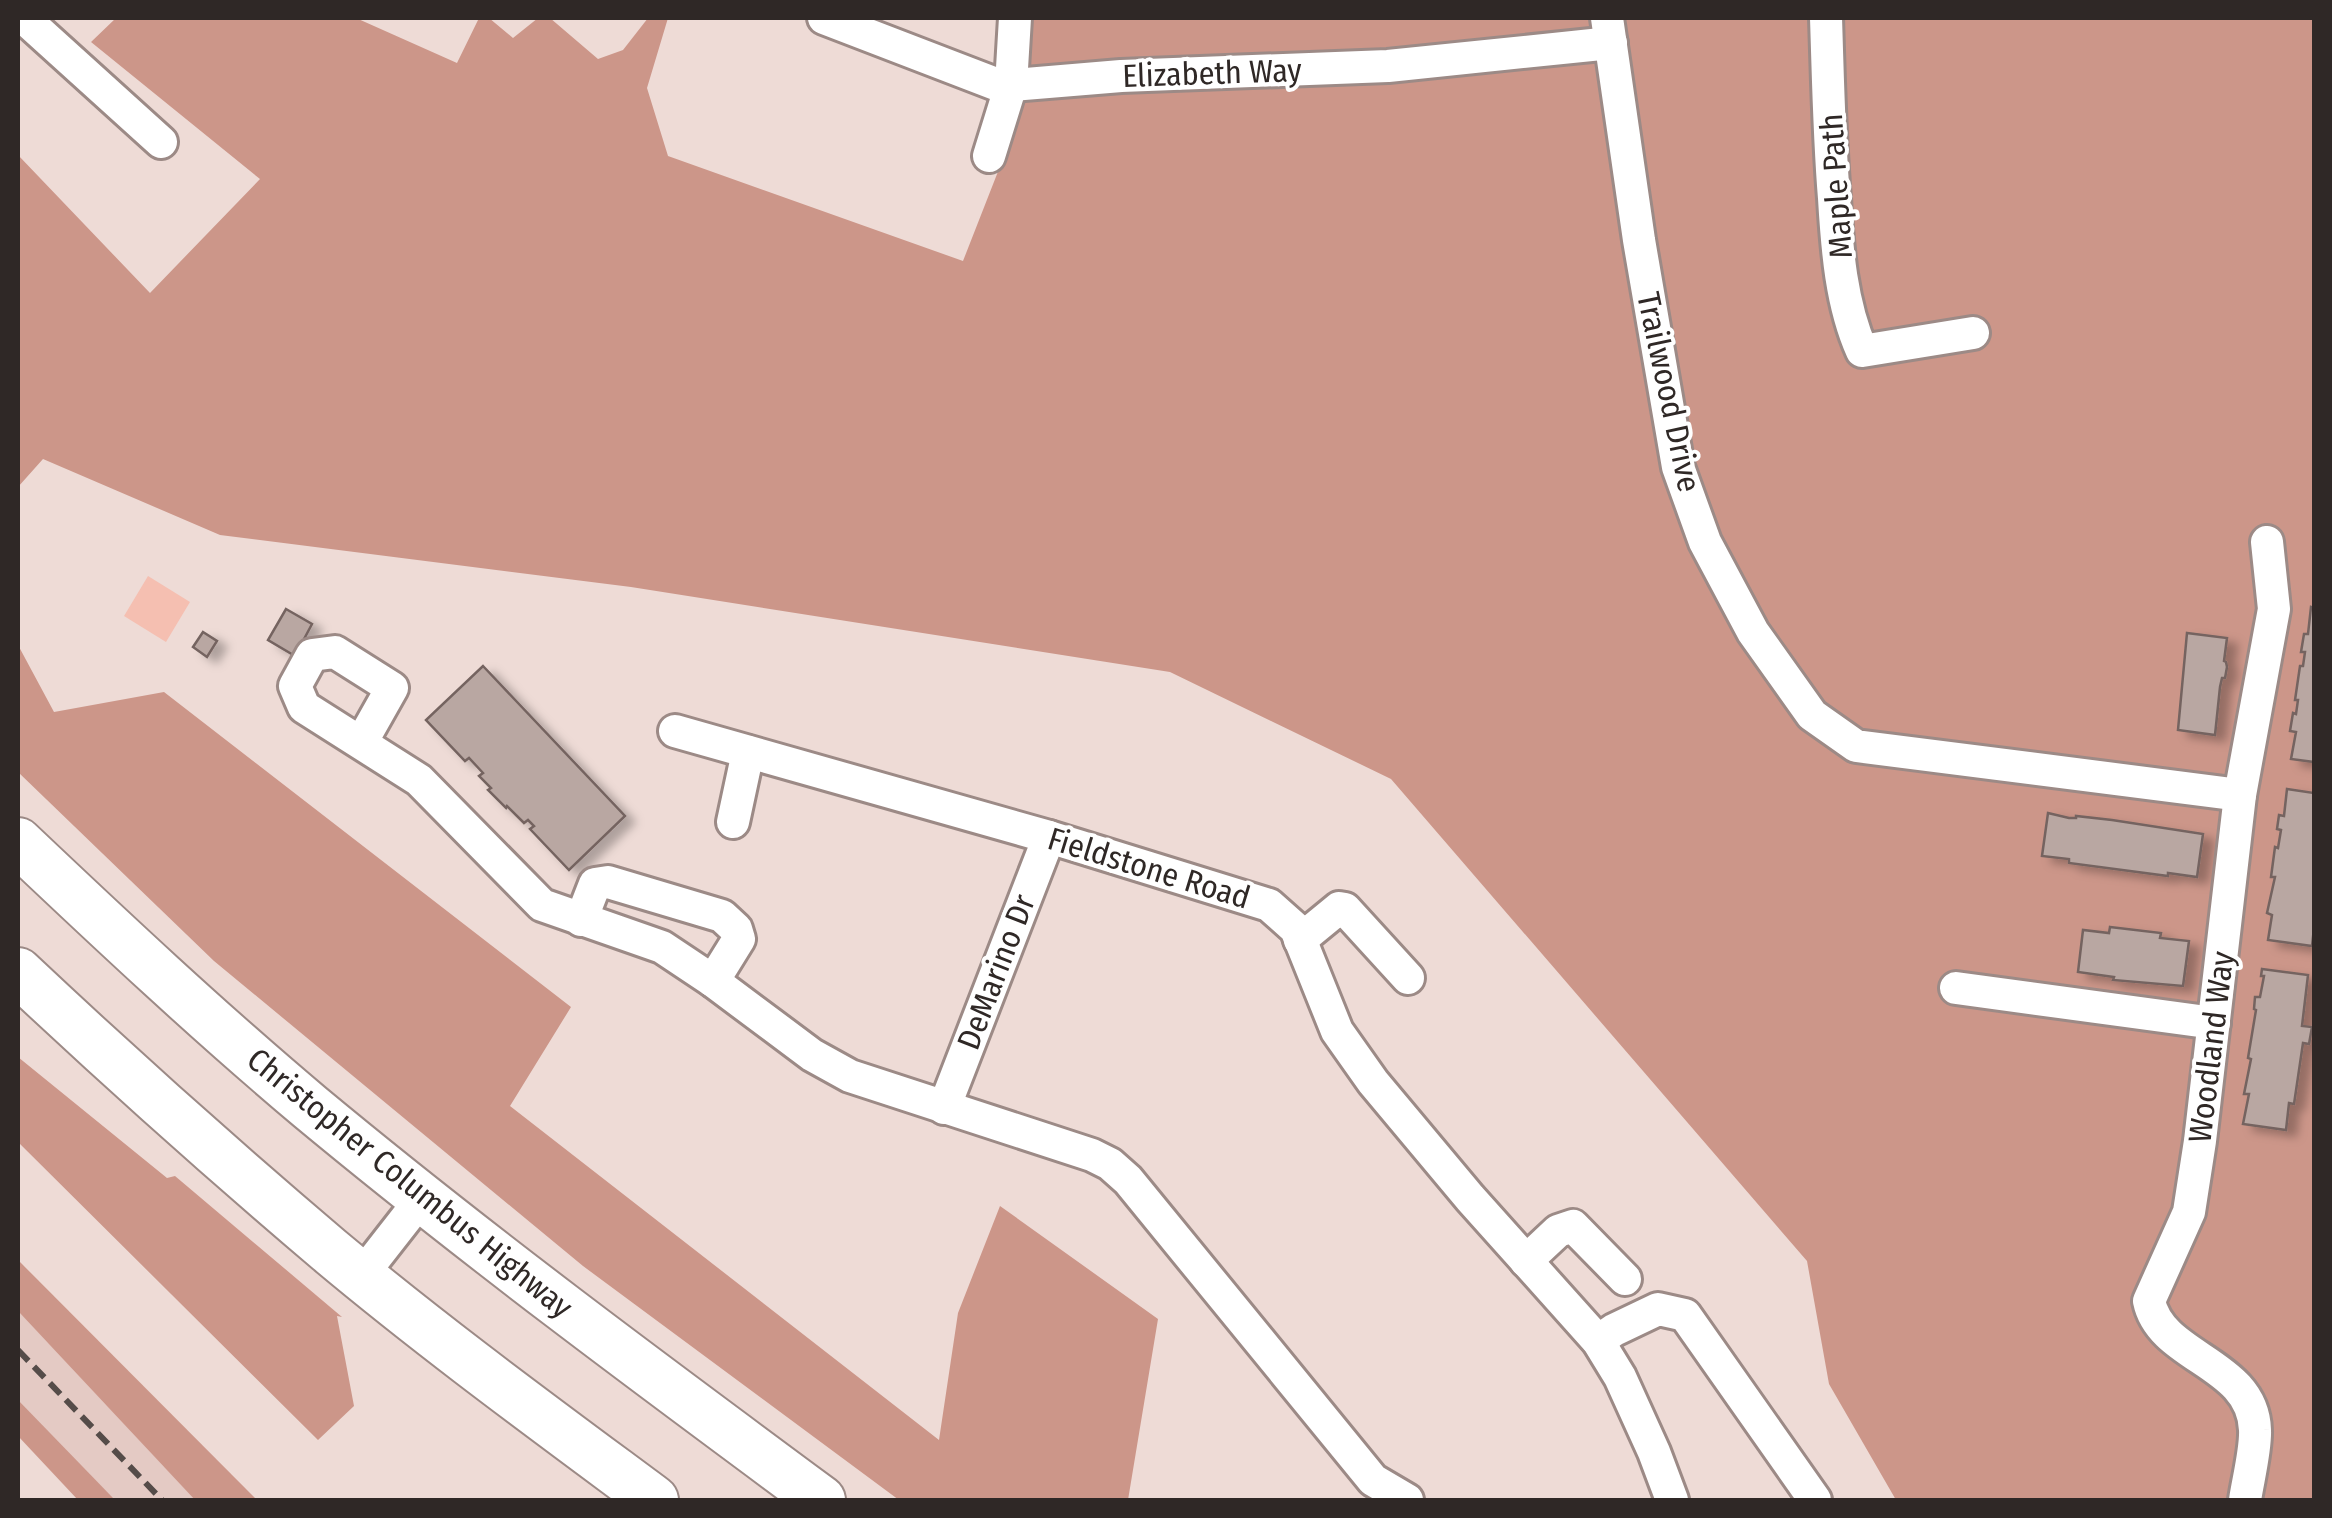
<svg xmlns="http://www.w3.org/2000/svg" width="2332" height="1518" viewBox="0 0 2332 1518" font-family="'Fira Sans Condensed',sans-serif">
<defs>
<filter id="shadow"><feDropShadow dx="10" dy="6" stdDeviation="5" flood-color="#0004"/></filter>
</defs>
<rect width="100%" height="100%" fill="#eedbd6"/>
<path fill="#e4cac4" d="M18,1311L195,1500H115L52,1437L18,1400Z"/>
<path fill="#f5bfb1" d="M148,576L190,602L166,642L124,616Z"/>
<g fill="#cc9689">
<path d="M116,18H356L457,63L479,18H489L513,38L538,18H550L598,59L623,50L648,18H668L647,88L668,156L963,261L1017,123L1027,18H2314V1500H1896L1829,1384L1807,1261L1391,779L1170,672L631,587L220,535L43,459L18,487V155L150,293L260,179L91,42Z"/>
<path d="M18,645L54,712L164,692L571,1007L510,1106L939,1440L958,1313L1000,1206L1158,1319L1128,1500H899L583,1266L214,961L18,772Z"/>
<path d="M18,1057L167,1178L175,1176L342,1317L337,1316L354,1406L318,1440L18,1142Z"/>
<path d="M18,1260L257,1500H195L18,1311Z"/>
<path d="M18,1400L115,1500H78L18,1436Z"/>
</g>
<g fill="#b9a7a2" stroke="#746460" stroke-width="2.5" filter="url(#shadow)">
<path d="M2311,607L2314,608V762L2291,759L2296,732L2290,731L2293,713L2296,714L2298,700H2295L2300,666H2303L2305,652H2301L2304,634H2308Z"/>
<path d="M286,609L312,624L295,656L268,640Z"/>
<path d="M203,632L217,641L207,657L193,647Z"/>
<path d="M2187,633L2227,638L2224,661L2226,662L2227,667L2225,678H2222L2220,687L2215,735L2178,730Z"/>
<path d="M483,666L625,816L569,870L530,829L534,826L528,820L524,823L507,806L506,808L488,790L491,788L479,776L483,773L469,758L465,761L426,720Z"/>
<path d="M2287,789L2314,793V928L2312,946L2268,940L2272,915L2267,913L2275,877H2271L2275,847L2278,848L2281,830L2277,829L2279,815L2284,816Z"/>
<path d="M2048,813L2069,818H2076V816L2112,820L2203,834L2197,877L2168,873V876L2069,863V859L2042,856Z"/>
<path d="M2110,927L2161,933L2160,938L2189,941L2183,986L2113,980L2114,977L2078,972L2083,930L2109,933Z"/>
<path d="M2262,969L2308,975L2302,1026L2312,1027L2309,1044L2303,1043L2294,1104L2289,1103L2286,1130L2243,1124L2249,1094H2244L2251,1059L2248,1058L2256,1010L2254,1009L2255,997H2260L2264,976H2261Z"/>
</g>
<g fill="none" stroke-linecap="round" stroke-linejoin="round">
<defs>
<g id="minor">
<path d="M24,18L161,142"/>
<path d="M824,18L1001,86L1121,76L1388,66L1611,43"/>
<path d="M1607,18L1639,240L1678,467L1705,542L1753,632L1812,715L1856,746L2240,795"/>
<path d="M1826,18C1828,78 1829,138 1834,198C1837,249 1841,304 1862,351L1973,333"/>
<path d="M989,156L1011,85L1015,18"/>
<path d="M675,731L1049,837L1269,905L1296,929L1337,1031L1373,1082L1470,1198L1598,1341L1620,1377L1654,1452L1672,1500"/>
<path d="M361,743L392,688L335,652L312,655L295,686L304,707L419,780L542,905L662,947L713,981L812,1055L850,1076L1092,1155L1110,1164L1128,1180L1373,1480L1407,1500"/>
<path d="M733,822L748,752"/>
<path d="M581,920L595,884L608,882L722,916L736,929L739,939L713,981"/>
<path d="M1300,940L1339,908L1345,909L1408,978"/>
<path d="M1956,988L2214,1023"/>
<path d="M944,1108L1049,837"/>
<path d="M1526,1261L1558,1231L1573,1226L1625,1279"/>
<path d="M361,1276L422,1198"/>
<path d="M1598,1341L1614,1330L1658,1309L1685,1315L1815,1500"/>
<path d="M2245,1500C2248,1480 2256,1449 2255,1430C2253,1362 2161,1359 2149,1301L2189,1212L2200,1141L2240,795L2274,609L2267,542"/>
</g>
<g id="highway">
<path d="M18,842C113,932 209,1022 310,1107C475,1244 648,1372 821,1500"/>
<path d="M18,972C119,1067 223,1160 329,1250C434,1338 545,1419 654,1500"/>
</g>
</defs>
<use href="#minor" stroke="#9c8a86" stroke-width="38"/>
<use href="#highway" stroke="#9c8a86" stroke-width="52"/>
<use href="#minor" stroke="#fff" stroke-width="32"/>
<use href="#highway" stroke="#fff" stroke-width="48"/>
<path stroke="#554c49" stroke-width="6" stroke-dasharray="15 8" stroke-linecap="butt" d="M18,1350L162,1500"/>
</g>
<g text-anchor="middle" stroke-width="8" stroke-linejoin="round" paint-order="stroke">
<g font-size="32" fill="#2f2826" stroke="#fff">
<text transform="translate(1212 73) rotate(-2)" y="11">Elizabeth Way</text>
<text transform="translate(1836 186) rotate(-94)" y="11">Maple Path</text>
<text transform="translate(1669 392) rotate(78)" y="11">Trailwood Drive</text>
<text transform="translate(1149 868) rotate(17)" y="11">Fieldstone Road</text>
<text transform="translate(996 972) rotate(-69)" y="11">DeMarino Dr</text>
<text transform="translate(2211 1047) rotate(-83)" y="11">Woodland Way</text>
<text transform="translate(410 1183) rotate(39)" y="11">Christopher Columbus Highway</text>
</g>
</g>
<rect width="2332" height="1518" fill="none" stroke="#2f2826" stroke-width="40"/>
</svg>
